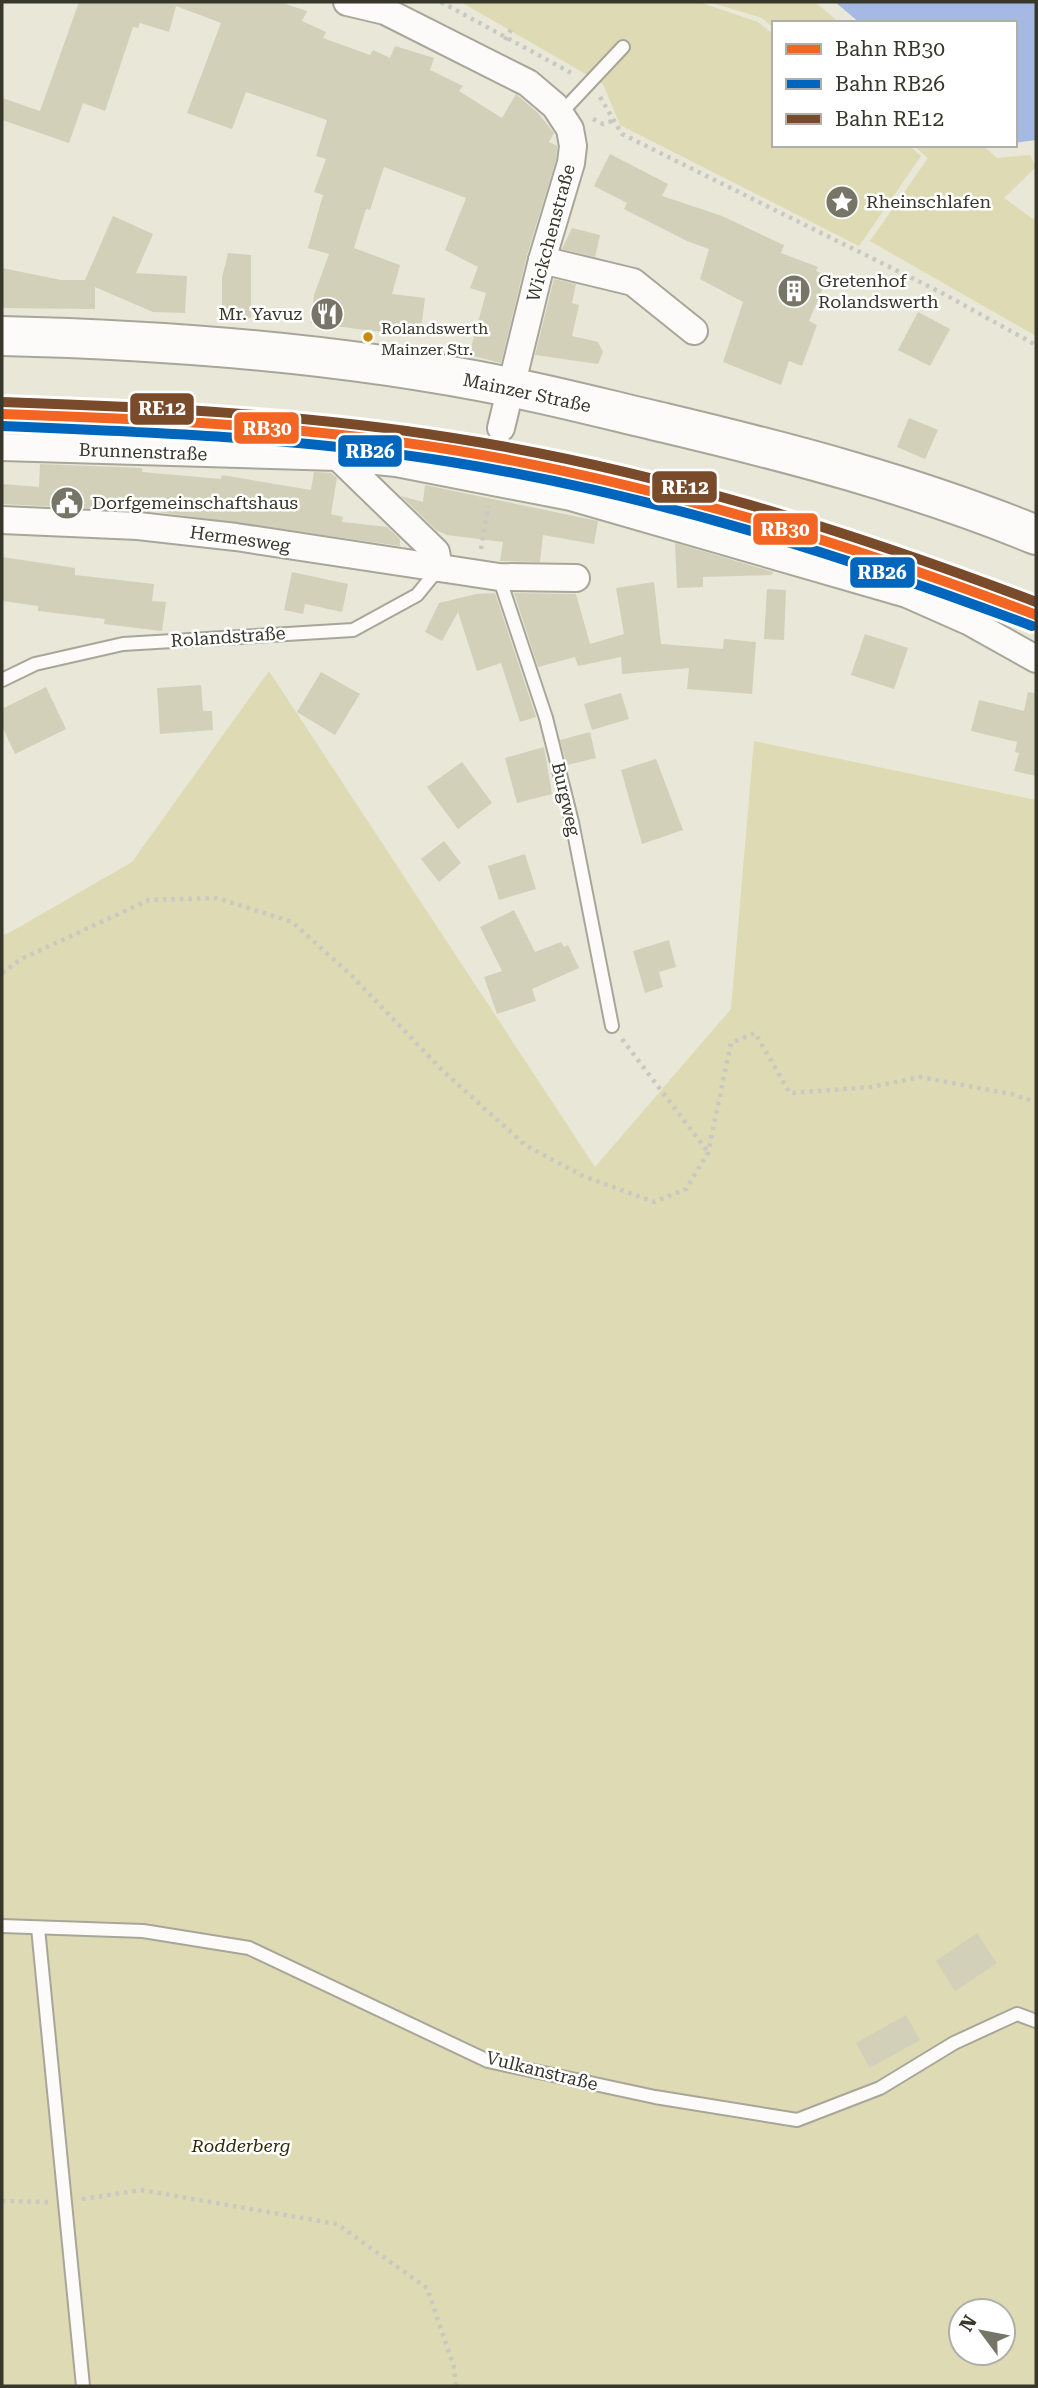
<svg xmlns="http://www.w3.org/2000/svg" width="1038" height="2388" viewBox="0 0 1038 2388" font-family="'Roboto Serif',serif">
<rect width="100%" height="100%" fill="#e9e7d7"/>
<g fill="#dedab3" fill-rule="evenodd">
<path d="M461,2H699L758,22L774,35V145H908L921,156L859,246L620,125L603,84Z"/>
<path d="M709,2H815L840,23H774V28L762,18Z"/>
<path d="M913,145H982L997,158L1030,155L1036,167L1004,198L1036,221V336L870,241L928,158Z"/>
<path d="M269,671L595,1167L731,1009L754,741L1036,800V2386H2V935L9,933L132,862ZM961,2311H1003V2353H961Z"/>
</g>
<path fill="#a6b9e4" d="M835,2H1036V140L1015,143V23H860Z"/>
<g fill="#d2d0b9">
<path d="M79,2H279L307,11L302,21L326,32L323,38L370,55L373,50L390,58L395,46L434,58L430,70L463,86L459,91L502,118L516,94L538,113L554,133L549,142L557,146L556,160L527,255L501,363L469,355L486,293L470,288L478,267L445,250L466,198L384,167L370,210L366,209L354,248L400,265L392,294L425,298L420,337L311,323L314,295L329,254L308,248L323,195L314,192L326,159L316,156L327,120L246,92L232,129L187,113L221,23L176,6L169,32L140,23L138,28L133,27L105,111L83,103L69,143L2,120V98L40,111Z"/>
<path d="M610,154L668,184L662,196L722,216L784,245L781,253L818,267L816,271L828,276L809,321L817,325L802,366L789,361L781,385L723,362L743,302L700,279L709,249L687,241L624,209L627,203L594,186Z"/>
<path d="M113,216L153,234L136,273L187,276L185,313L153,312L95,287V309L2,308V268L61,280H85Z"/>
<path d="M572,228L600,235L595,257L562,249Z"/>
<path d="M228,253L251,255V318L222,317V278Z"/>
<path d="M554,279L576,284L572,303L579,305L572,336L598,342L603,352L598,364L535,355Z"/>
<path d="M918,312L950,329L930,366L898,350Z"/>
<path d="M909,418L938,430L925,459L897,447Z"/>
<path d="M40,464L142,468V472L221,479L222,475L311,490L314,472L331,473L337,478L331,514L343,517L342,522L387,527L400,539V546L158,512L2,504V484L39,487Z"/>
<path d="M425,485L598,521L594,544L543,535L540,562L500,561L503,542L447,535L436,530L401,496L423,502Z"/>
<path d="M675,543L773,572L772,575L703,577V587L677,588Z"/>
<path d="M2,557L75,568V575L154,584L152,601L166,602L162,631L104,624L105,619L38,611V606L2,601Z"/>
<path d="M292,572L348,584L342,612L305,604L303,614L284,610Z"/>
<path d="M654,582L661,644L723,649L724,639L756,642L752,694L687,689L689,668L622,674L621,657L578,666L575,657L538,667L514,593L576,594L590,644L624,634L616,588Z"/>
<path d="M767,589L786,590L784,640L764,639Z"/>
<path d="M495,593L536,717L520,722L501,663L477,671L458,612L442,641L425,632L439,603L476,594Z"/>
<path d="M865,634L908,648L894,689L851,675Z"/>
<path d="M321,672L360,694L335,735L297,712Z"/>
<path d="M201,685L203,711H212L213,730L160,734L157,688Z"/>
<path d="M46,687L66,729L15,754L2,726V709Z"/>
<path d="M1028,692L1036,693V776L1014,771L1019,753L1015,752L1017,742L971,731L979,700L1024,711Z"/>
<path d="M621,693L629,719L592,730L584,704Z"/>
<path d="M590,732L596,758L567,765L560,740Z"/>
<path d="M544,747L552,794L517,803L505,758Z"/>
<path d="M656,759L683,830L642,844L621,770Z"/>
<path d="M462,762L492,803L458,829L427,787Z"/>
<path d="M444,841L461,863L439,882L421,859Z"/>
<path d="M525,854L536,889L499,900L488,866Z"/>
<path d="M514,910L535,952L561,942L564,947L568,945L579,968L532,989L536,1001L497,1014L484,977L502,971L480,927Z"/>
<path d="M669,940L676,967L659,972L663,987L645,993L633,951Z"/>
<path d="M977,1933L997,1963L955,1991L936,1961Z"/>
<path d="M906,2015L920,2040L870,2068L856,2043Z"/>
</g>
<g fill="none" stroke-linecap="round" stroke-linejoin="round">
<path stroke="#c6c4b5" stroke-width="26" stroke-dasharray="26 13" stroke-linecap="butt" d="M494,472L501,428"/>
<defs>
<g id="service">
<path d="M561,113L623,47"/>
<path d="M499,577L546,718L572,822L612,1026"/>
<path d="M2,680L35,664L123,644L353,630L417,595L439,568"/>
<path d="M2,1926L143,1931L249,1948L488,2061L655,2097L797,2120L880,2088L954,2043L1017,2014L1036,2021"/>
<path d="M38,1928L83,2386"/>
</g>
<g id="minor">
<path d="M347,2L385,11L528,83L555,106L570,129L573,146L571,163L542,260L501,428"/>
<path d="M542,260L633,282L694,331"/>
<path d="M2,447L338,457L396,463L571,497L907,594L968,621L1036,659"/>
<path d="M338,457L436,552L439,568"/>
<path d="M2,520L138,526L236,537L499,577L576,578"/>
</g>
<path id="primary" d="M2,336C171,340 343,353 509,387C561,397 613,411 665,423C791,453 917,486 1036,535"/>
</defs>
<use href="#service" stroke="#a7a699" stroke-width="16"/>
<use href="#minor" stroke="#a7a699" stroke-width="30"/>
<use href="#primary" stroke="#a7a699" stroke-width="42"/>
<g stroke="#c9c9c3" stroke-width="4.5" stroke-dasharray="3.5 5" stroke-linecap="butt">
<path d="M441,2L575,75"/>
<path d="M505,40L513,26"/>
<path d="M600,97L622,134L942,293L1036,345"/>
<path d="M593,119L603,124L612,121"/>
<path d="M481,549L488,506"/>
<path d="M2,973L21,959L149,900L217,898L292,922L350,974L442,1070L525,1145L583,1176L654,1202L686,1189L708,1153L731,1043L755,1033L790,1093L871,1087L920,1077L1011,1094L1036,1102"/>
<path d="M622,1039L708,1152"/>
<path d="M82,2199L141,2190L337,2224L427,2288L454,2367L456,2386"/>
<path d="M2,2201L49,2202"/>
</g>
<use href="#service" stroke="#fcfbf9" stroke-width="12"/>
<use href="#minor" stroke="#fcfbf9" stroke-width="26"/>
<use href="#primary" stroke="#fcfbf9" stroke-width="38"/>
<defs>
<path id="rail-1" d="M2,414C153,419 304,426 453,450C653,483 847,543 1036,615"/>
<path id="rail-2" d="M2,426C152,432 302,438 451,462C651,494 843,555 1032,626"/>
<path id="rail-3" d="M2,402C153,407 304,414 453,438C653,469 847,530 1036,602"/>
</defs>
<use href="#rail-1" stroke="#fff" stroke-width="16"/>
<use href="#rail-2" stroke="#fff" stroke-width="16"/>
<use href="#rail-3" stroke="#fff" stroke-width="16"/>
<use href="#rail-1" stroke="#f26522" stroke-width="10"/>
<use href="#rail-2" stroke="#0065bd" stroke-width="10"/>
<use href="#rail-3" stroke="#7a4b2a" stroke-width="10"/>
</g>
<defs>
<symbol id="sight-disc" viewBox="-11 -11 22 22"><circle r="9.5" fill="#767567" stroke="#fff"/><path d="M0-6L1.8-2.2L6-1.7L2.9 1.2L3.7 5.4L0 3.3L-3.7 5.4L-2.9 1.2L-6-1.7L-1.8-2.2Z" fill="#fff"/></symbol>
<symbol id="building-disc" viewBox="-11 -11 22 22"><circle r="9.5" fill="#767567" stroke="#fff"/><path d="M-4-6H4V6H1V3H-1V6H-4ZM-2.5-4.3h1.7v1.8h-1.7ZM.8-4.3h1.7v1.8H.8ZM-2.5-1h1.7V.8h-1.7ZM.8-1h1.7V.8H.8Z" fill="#fff"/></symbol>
<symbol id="restaurant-disc" viewBox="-11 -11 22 22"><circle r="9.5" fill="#767567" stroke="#fff"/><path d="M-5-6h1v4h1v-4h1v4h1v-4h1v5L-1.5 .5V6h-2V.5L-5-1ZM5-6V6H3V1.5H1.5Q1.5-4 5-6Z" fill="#fff"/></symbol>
<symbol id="civic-disc" viewBox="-11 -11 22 22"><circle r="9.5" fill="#767567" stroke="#fff"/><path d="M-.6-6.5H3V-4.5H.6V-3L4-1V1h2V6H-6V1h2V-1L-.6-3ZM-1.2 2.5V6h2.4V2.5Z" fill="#fff"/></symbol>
</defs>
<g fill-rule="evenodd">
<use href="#sight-disc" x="823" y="183" width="38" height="38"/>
<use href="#building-disc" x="775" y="272" width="38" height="38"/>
<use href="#restaurant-disc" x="308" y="295" width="38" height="38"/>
<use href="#civic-disc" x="48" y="484" width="38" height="38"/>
</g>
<circle fill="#c78a0b" stroke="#fff" stroke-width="2.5" cx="368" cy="337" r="6"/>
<g text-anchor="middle" stroke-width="5" stroke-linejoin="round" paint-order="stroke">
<g font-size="16" fill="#38372b" stroke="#fff" text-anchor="start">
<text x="381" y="334">Rolandswerth<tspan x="381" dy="21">Mainzer Str.</tspan></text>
</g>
<g font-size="18" fill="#38372b" stroke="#fff" text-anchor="start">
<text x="866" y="208">Rheinschlafen</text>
<text x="818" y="287">Gretenhof<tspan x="818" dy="21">Rolandswerth</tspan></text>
<text x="302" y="320" text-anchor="end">Mr. Yavuz</text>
<text x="92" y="509">Dorfgemeinschaftshaus</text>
</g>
<g font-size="18" fill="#38372b" stroke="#fff">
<text transform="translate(551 233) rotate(-75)" y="6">Wickchenstraße</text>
<text transform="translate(527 393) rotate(12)" y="6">Mainzer Straße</text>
<text transform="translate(143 452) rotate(2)" y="6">Brunnenstraße</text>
<text transform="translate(240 539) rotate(8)" y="6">Hermesweg</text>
<text transform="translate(228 637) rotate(-4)" y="6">Rolandstraße</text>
<text transform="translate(566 799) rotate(77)" y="6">Burgweg</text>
<text transform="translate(542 2071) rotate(14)" y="6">Vulkanstraße</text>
</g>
<g font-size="18" font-style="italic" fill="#2f2b06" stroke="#fff">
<text x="241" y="2152">Rodderberg</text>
</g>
</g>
<g stroke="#fff" stroke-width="2.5">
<rect x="129" y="392" width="66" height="34" rx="7" fill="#7a4b2a"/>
<rect x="233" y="411" width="67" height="34" rx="7" fill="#f26522"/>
<rect x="337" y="434" width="66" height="34" rx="7" fill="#0065bd"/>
<rect x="651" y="470" width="67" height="34" rx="7" fill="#7a4b2a"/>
<rect x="752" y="512" width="67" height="34" rx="7" fill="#f26522"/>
<rect x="849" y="556" width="67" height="33" rx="7" fill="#0065bd"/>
</g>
<g font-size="19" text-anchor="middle" font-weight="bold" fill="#fff">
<text x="162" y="415">RE12</text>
<text x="267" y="435">RB30</text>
<text x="370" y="458">RB26</text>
<text x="685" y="494">RE12</text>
<text x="785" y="536">RB30</text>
<text x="882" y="579">RB26</text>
</g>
<rect width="1038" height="2388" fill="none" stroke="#38372b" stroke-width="7"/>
<rect x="772" y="21" width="245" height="126" fill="#ffffff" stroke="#afafaa" stroke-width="2"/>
<rect x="786" y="44" width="35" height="10" fill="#f26522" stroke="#afafaa" stroke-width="2"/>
<text x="835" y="56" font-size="21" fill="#38372b">Bahn RB30</text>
<rect x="786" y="79" width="35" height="10" fill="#0065bd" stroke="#afafaa" stroke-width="2"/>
<text x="835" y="91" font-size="21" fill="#38372b">Bahn RB26</text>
<rect x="786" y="114" width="35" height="10" fill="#7a4b2a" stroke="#afafaa" stroke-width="2"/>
<text x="835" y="126" font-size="21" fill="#38372b">Bahn RE12</text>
<g transform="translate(982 2332) rotate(302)"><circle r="33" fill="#ffffff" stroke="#afafaa" stroke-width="2"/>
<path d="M0-5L12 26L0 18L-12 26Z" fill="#767567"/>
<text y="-10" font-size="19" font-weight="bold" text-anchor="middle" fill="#38372b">N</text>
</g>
</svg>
